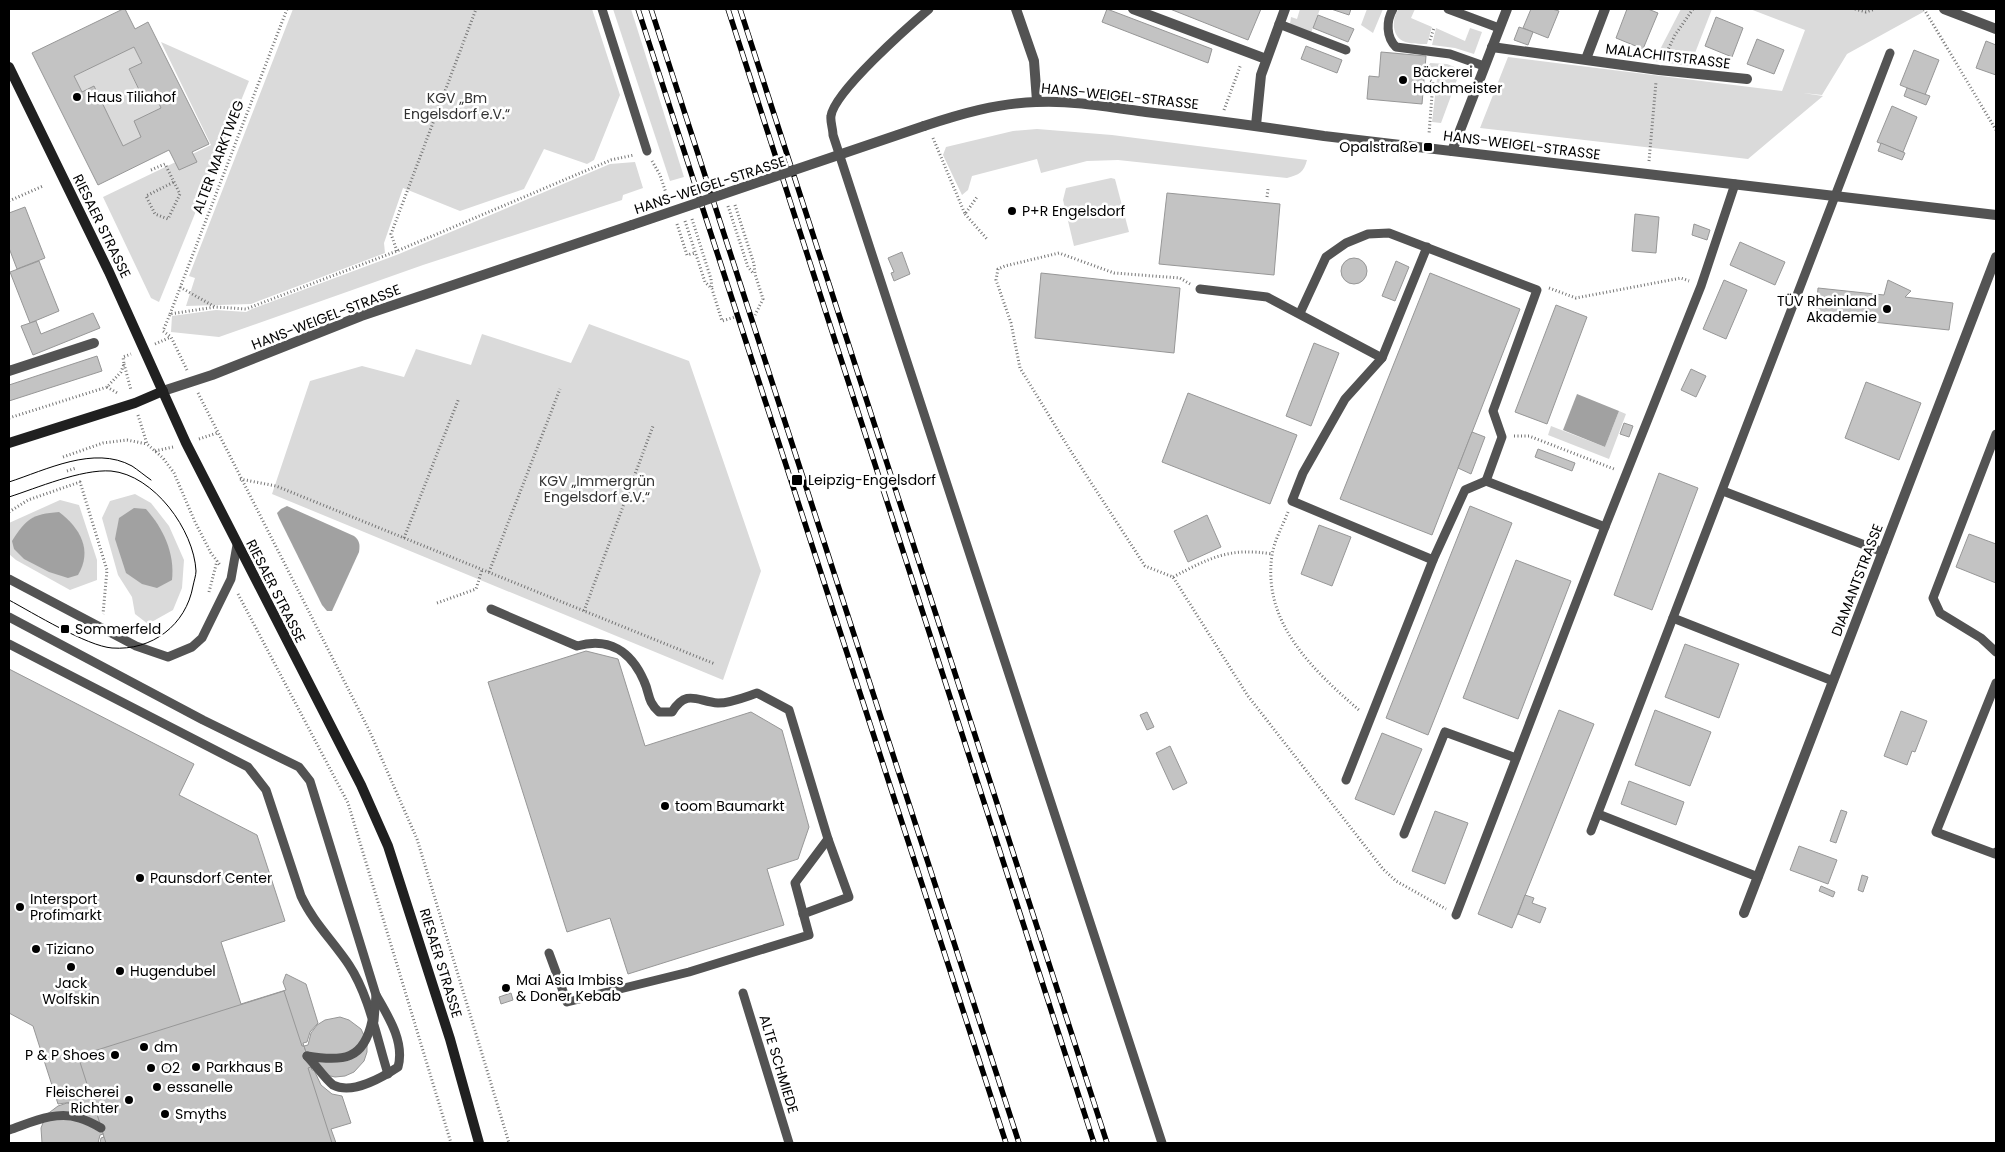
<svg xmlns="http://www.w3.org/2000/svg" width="2005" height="1152" viewBox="0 0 2005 1152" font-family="Poppins,sans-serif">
<rect width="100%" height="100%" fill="#fff"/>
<g fill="#dadada">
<path d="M293,9H592L620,95L594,160L587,164L544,149L524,189L460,211L403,188L384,243L385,253L251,304L186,306L195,278L189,276Z"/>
<path d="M613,9H631L684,177L670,181Z"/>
<path d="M1300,9H1320L1311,33L1290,24L1291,17L1297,19Z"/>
<path d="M1367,9H1383L1373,33L1361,25Z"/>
<path d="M1399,9H1415L1411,18L1432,27L1427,44C1420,44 1409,44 1403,41C1391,35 1392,17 1399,9Z"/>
<path d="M1681,9H1712L1690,66L1654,61Z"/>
<path d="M1750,9H1923L1925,11L1847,54L1822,95L1803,93L1823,96L1748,159L1480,128L1508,57L1782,91L1805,30Z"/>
<path d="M1436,28L1465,41L1470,28L1482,32L1474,54L1455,48L1432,45Z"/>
<path d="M161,42L249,81L159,302L151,298L103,197L211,145Z"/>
<path d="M134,47L142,63L129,70L144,100L155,95L161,108L141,137L123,146L82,92L74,76Z"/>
<path d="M1430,63L1447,64L1467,72L1466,74L1458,77L1441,123L1432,122L1437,79L1429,69Z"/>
<path d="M1037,129L1112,135L1307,160C1304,172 1299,175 1287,178L1118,160L1087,161L1041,173L1037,159L972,176L968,190L962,195L943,155L946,147L1013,131Z"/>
<path d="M635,162L643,188L623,195L622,200L423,265L219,337L171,332L172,316L216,310L246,312L252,309L399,254L610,164Z"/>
<path d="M1111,178L1115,179L1129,232L1074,246L1063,200L1066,188Z"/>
<path d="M589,324L689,361L761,571L723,680L272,494L310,381L362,366L404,377L416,349L471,365L482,334L571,363Z"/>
<path d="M1619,411L1626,414L1609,459L1548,435L1551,426L1605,447Z"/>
<path d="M135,494L151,503L169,526L184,560L182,588L173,610L148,624L135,614L132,597L118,575L102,518L110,501Z"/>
<path d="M60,500L79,505L97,560V580L70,590L16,560L9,554V523Z"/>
</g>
<g fill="#a1a1a1">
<path d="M1577,394L1619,411L1605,447L1563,430Z"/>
<path d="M287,506L354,536C360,541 360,545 359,552L332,611H327L322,605L279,518L277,513L281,509Z"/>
<path d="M134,508L146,509C163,528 175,553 172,580L157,588L142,584L126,573L115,539L119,518Z"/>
<path d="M59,512C80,528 93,550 78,575L68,578L49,572L24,559L14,549L12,541C26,519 32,514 59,512Z"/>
</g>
<g fill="#c3c3c3" stroke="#979797" fill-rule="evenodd">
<path d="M123,9H125L135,29L148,22L209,144L192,152L197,162L179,170L169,150L98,185L32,53ZM134,47L142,63L129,69L144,100L155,95L161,108L134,121L141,137L123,146L94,86L82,92L74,76Z"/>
<path d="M1107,9L1212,49L1208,63L1102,22Z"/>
<path d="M1170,9H1261L1248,40Z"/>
<path d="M1331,9H1351L1349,15Z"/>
<path d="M1531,9H1552L1559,11L1548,38L1523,28Z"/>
<path d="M1627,9H1648L1658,13L1643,49L1616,38Z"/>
<path d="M1318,15L1354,29L1348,42L1313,28Z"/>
<path d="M1716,17L1743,28L1732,57L1705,46Z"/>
<path d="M1519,27L1533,32L1528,45L1514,40Z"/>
<path d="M1757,39L1784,50L1774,74L1747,64Z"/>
<path d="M1986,41L1996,45V75L1976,68Z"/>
<path d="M1306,46L1342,60L1337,73L1301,59Z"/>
<path d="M1914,50L1939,60L1925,95L1900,85Z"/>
<path d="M1381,52L1426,56L1422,104L1367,99L1369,76L1379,77Z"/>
<path d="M1907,88L1930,96L1926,105L1904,96Z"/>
<path d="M1892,106L1917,117L1903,152L1877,142Z"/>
<path d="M1881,143L1905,153L1902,160L1878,151Z"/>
<path d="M1167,193L1280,204L1274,275L1159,264Z"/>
<path d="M25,207L45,258L17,269L9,248V213Z"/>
<path d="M1635,214L1659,217L1656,253L1632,251Z"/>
<path d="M1694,224L1710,230L1707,240L1692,235Z"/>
<path d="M1740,242L1785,262L1775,285L1730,265Z"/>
<path d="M902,252L910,274L894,281L891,273L894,272L888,258Z"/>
<circle cx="1354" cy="271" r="13"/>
<path d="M39,261L59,311L30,323L10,272Z"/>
<path d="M1396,261L1409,267L1395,301L1382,296Z"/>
<path d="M1041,273L1180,288L1174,353L1035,338Z"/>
<path d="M1430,273L1520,309L1432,535L1340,499Z"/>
<path d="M1724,280L1747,290L1726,339L1703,329Z"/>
<path d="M1888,280L1911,291L1905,297L1953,303L1949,330L1816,316L1818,288L1884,295Z"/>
<path d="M1556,305L1587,317L1547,424L1515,412Z"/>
<path d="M93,313L100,328L33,355L21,326L36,321L41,334Z"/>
<path d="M1314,343L1339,353L1311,426L1286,416Z"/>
<path d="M97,356L102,371L9,401V385Z"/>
<path d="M1691,369L1706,376L1696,397L1681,390Z"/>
<path d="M1866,382L1921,403L1899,460L1845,438Z"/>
<path d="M1188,393L1297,435L1270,504L1162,462Z"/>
<path d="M1624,423L1633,426L1629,437L1620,434Z"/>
<path d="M1472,432L1485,437L1471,474L1458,468Z"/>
<path d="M1538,449L1575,463L1572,471L1535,457Z"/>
<path d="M1659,473L1698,488L1652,610L1614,595Z"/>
<path d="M1470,506L1512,523L1428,735L1386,718Z"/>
<path d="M1207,515L1221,547L1188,562L1174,531Z"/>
<path d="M1319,525L1351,537L1332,586L1301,574Z"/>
<path d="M1969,534L1996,544V583L1956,567Z"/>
<path d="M1516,560L1571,581L1518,719L1463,698Z"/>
<path d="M1685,644L1739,664L1719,718L1665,697Z"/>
<path d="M586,651L618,659L645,746L751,712L782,730L809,827L798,859L767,869L784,925L628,974L610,918L567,932L488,682Z"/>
<path d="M9,669L194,764L179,795L257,835L285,921L221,942L241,1004L286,990L283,982L286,974L306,984L318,1023L310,1032L307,1042L303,1043L307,1056L312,1070H314L321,1085L332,1094L342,1096L351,1123L331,1129L336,1143H100L101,1138L104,1137L95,1109L92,1111L83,1104L73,1102L58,1104L33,1026L9,1013Z"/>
<path d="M1559,710L1594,724L1512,928L1478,914Z"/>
<path d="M1655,710L1711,732L1690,786L1635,765Z"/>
<path d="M1901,711L1927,721L1915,752L1912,751L1907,765L1884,756Z"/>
<path d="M1147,712L1154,727L1147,730L1140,715Z"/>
<path d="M1382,733L1422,749L1394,815L1355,799Z"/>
<path d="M1170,746L1187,783L1173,790L1156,753Z"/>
<path d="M1629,781L1684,802L1676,825L1621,804Z"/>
<path d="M1841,810L1847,812L1836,843L1830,841Z"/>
<path d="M1435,811L1468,823L1445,884L1412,871Z"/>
<path d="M1799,846L1837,860L1828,884L1790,870Z"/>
<path d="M1862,875L1868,877L1863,892L1858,890Z"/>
<path d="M1821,886L1835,892L1833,897L1819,891Z"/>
<path d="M1525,895L1534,898L1532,903L1546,908L1540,923L1518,914Z"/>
<path d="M284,991L302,1046H304L311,1067L308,1068L332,1143H106L78,1056Z"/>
<path d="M511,993L513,1000L501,1004L499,997Z"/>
<path d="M340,1017L349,1020L361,1029L367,1042V1052L364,1061L354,1072L345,1076L335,1077L326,1075L311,1067L304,1046L308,1045L311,1033L317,1025L325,1020Z"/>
<path d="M67,1103L82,1106L93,1113L96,1111L103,1134L100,1135L98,1143H42L41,1128L46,1115L58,1106Z"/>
</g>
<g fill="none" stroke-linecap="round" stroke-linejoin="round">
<g stroke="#757575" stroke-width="3" stroke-dasharray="1 2.5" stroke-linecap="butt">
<path d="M1855,9L1866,12L1875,9"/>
<path d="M1924,9L1996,130"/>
<path d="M1430,40L1434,28"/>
<path d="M1664,58L1675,35L1693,9"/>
<path d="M1428,64L1429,80L1433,82L1429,134"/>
<path d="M1224,110L1241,64"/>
<path d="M933,138L965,214L977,197"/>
<path d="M652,161L660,175L668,199"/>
<path d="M1649,161L1656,82"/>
<path d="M151,170L165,164L180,194L168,219L155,214L146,196L174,182"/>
<path d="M1267,197L1268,189"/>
<path d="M9,201L43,186"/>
<path d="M735,205L754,264L755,274L763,299L755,315"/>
<path d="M728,206L748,267L754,274"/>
<path d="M965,214L987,239"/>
<path d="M692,219L711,279L712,289"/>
<path d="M685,221L705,282L712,289L722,321L735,317"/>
<path d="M677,224L687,255L695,253"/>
<path d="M397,251L391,234L476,9"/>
<path d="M1190,284L1180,278L1114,273L1059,253L1005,266L998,269L996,280L1011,323L1020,368L1070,450L1145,566L1173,577L1248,696L1383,869L1396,881L1446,909"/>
<path d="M180,287L215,307L246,309L397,251L611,160L634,155"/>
<path d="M1549,288L1576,298L1681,278L1689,281"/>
<path d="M170,314L287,9"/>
<path d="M155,344L171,337"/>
<path d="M124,364L131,390"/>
<path d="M187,370L171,337L163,331L170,314L215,307"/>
<path d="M107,387L119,394"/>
<path d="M198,393L370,732L417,839L509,1143"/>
<path d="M138,415L147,444L163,458L174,473L195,522L211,553L220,565"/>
<path d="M9,418L107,387L121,372L124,364L123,357L131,354"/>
<path d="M1514,436H1529L1614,469"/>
<path d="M199,439L217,433"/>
<path d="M155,451L173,447"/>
<path d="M63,457L103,443L127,440L147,444"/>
<path d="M67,471L76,468"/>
<path d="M240,479L276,486L715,664"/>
<path d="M9,512L28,500L80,482L107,570L103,614"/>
<path d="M1288,512C1283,525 1274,541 1272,555C1262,623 1313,670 1360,711"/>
<path d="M404,538L459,398"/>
<path d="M489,572L560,389"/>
<path d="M1173,577C1210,558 1229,547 1272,554"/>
<path d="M209,592L217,561"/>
<path d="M238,594L348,803L451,1143"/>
<path d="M437,603L476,589L482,570"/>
<path d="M584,611L653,426"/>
</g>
<g stroke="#535353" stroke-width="9">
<path d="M602,9L647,151"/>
<path d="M929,9C909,26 834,92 831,116C830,121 833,129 833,135L1162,1143"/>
<path d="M1393,9C1386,21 1386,37 1396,47L1450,54L1484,66"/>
<path d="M1448,9L1499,28"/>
<path d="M1279,24L1346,50"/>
<path d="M1427,247L1382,358L1345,399L1303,473L1292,501L1433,560L1465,490L1486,481"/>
<path d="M1200,289L1267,297L1382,358"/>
<path d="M1300,313L1326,257L1346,243L1368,234L1389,233L1537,290L1493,411L1502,437L1486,481L1605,527"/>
<path d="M1996,434L1933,598L1940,613L1981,638L1996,652"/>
<path d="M1723,491L1883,552"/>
<path d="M9,579L136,646L168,657L192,647L202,638L231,579L237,545"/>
<path d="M491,609L577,646C609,637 631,651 644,681C650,694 647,701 659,712H672C687,688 698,702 718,703C731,703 745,697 757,693L789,710L828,839L795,883L809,935L689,972L567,1002L549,953"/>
<path d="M9,617L203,720L299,767L310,781L376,995C388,1016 405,1042 398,1067C383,1077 352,1095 333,1085C326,1080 314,1063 307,1056"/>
<path d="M1673,618L1833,681"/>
<path d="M9,644L248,767L266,790L301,896C313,922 333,941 349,965C369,995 377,1039 388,1074"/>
<path d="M1996,683L1936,832L1995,854L1996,852"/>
<path d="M1346,780L1433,560"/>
<path d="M1598,814L1758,877"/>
<path d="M1591,831L1890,53"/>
<path d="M1404,834L1445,732L1516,758"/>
<path d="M803,914L849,897L828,839"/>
<path d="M1456,915L1605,527L1701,286L1735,184"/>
<path d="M743,993L789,1143"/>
<path d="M307,1056C343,1062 364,1060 372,1021H374L376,995"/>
<path d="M9,1130C30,1123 56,1110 79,1118C86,1120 94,1124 101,1128"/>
</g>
<g stroke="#535353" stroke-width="10">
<path d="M1133,9L1266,59"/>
<path d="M1944,9L1996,29"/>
<path d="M1492,47L1659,70L1747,79"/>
<path d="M1586,59L1605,9"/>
<path d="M1256,125L1261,75L1285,9"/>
<path d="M1452,151L1507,9"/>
<path d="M9,370V371L94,343"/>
<path d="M1744,913L1996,257"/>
</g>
<g stroke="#535353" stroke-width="10">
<path d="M1016,9L1034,61L1037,101"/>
<path d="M924,126C960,114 998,103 1036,102C1072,100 1110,107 1146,112C1205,119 1264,127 1324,136L1996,215"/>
<path d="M163,391L212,375L361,316L632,225"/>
</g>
<g stroke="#202020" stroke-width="10">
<path d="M9,67L109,272L186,443L361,785L388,846L450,1039L479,1143"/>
<path d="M9,443L135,403L163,391"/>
</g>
<g stroke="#000" stroke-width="1">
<path d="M9,482C46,470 94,445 132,466C138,470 144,475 151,480"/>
<path d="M9,497C37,488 81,469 111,471C154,475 194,530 196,571C196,575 194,581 193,586C186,625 152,651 112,648C87,646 33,613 9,600"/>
</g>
<defs>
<g id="rail">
<path d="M638,9L1006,1143"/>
<path d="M651,9L1019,1143"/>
<path d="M728,9L1094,1143"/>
<path d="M740,9L1107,1143"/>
</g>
</defs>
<use href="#rail" stroke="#000" stroke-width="5.5"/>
<use href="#rail" stroke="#fff" stroke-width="4" stroke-dasharray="11" stroke-linecap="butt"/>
<path stroke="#535353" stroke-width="10" d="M632,225L924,126"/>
</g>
<g fill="#000" stroke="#fff" stroke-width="2">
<circle cx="1403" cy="80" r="5"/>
<circle cx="77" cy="97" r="5"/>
<rect x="1423" y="142" width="10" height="10" rx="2.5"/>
<circle cx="1012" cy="211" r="5"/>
<circle cx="1887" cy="309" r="5"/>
<rect x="791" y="474" width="12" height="12" rx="2.5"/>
<rect x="60" y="624" width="10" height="10" rx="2.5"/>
<circle cx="665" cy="806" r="5"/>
<circle cx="140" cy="878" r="5"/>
<circle cx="20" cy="907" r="5"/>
<circle cx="36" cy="949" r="5"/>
<circle cx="71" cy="967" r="5"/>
<circle cx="120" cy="971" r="5"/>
<circle cx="506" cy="988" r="5"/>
<circle cx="144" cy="1047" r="5"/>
<circle cx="115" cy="1055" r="5"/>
<circle cx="196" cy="1067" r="5"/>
<circle cx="151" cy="1068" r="5"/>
<circle cx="157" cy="1087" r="5"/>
<circle cx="129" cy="1100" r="5"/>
<circle cx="165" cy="1114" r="5"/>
</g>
<g text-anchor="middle" stroke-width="5" stroke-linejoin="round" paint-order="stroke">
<g font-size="14" fill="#000" stroke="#fff">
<text transform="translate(1668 56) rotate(7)" y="5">MALACHITSTRASSE</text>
<text transform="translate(1120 96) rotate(6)" y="5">HANS-WEIGEL-STRASSE</text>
<text transform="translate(1522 145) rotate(7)" y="5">HANS-WEIGEL-STRASSE</text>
<text transform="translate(218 157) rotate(-69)" y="5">ALTER MARKTWEG</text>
<text transform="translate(710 185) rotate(-18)" y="5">HANS-WEIGEL-STRASSE</text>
<text transform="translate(102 226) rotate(64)" y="5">RIESAER STRASSE</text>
<text transform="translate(326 317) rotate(-21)" y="5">HANS-WEIGEL-STRASSE</text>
<text transform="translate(1857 580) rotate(-69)" y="5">DIAMANTSTRASSE</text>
<text transform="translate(276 591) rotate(63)" y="5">RIESAER STRASSE</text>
<text transform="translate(441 963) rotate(73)" y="5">RIESAER STRASSE</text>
<text transform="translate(779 1064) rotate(73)" y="5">ALTE SCHMIEDE</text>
</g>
<g font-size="14" fill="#000" stroke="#fff" text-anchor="start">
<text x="1413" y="77">Bäckerei<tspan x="1413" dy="16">Hachmeister</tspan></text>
<text x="87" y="102">Haus Tiliahof</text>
<text x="1418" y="152" text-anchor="end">Opalstraße</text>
<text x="1022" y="216">P+R Engelsdorf</text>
<text x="1877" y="306" text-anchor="end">TÜV Rheinland<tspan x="1877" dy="16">Akademie</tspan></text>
<text x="808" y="485">Leipzig-Engelsdorf</text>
<text x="75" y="634">Sommerfeld</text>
<text x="675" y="811">toom Baumarkt</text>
<text x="150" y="883">Paunsdorf Center</text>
<text x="30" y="904">Intersport<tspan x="30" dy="16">Profimarkt</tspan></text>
<text x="46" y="954">Tiziano</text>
<text x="130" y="976">Hugendubel</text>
<text x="516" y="985">Mai Asia Imbiss<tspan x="516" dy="16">&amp; Doner Kebab</tspan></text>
<text x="71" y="988" text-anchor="middle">Jack<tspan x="71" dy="16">Wolfskin</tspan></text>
<text x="154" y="1052">dm</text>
<text x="105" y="1060" text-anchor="end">P &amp; P Shoes</text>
<text x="206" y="1072">Parkhaus B</text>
<text x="161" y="1073">O2</text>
<text x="167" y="1092">essanelle</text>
<text x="119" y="1097" text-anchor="end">Fleischerei<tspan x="119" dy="16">Richter</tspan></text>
<text x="175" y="1119">Smyths</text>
</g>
<g font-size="14" fill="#313131" stroke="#fff">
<text x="457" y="103">KGV „Bm<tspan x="457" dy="16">Engelsdorf e.V.“</tspan></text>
<text x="597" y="486">KGV „Immergrün<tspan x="597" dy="16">Engelsdorf e.V.“</tspan></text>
</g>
</g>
<rect width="2005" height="1152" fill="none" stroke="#000000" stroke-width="20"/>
</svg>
